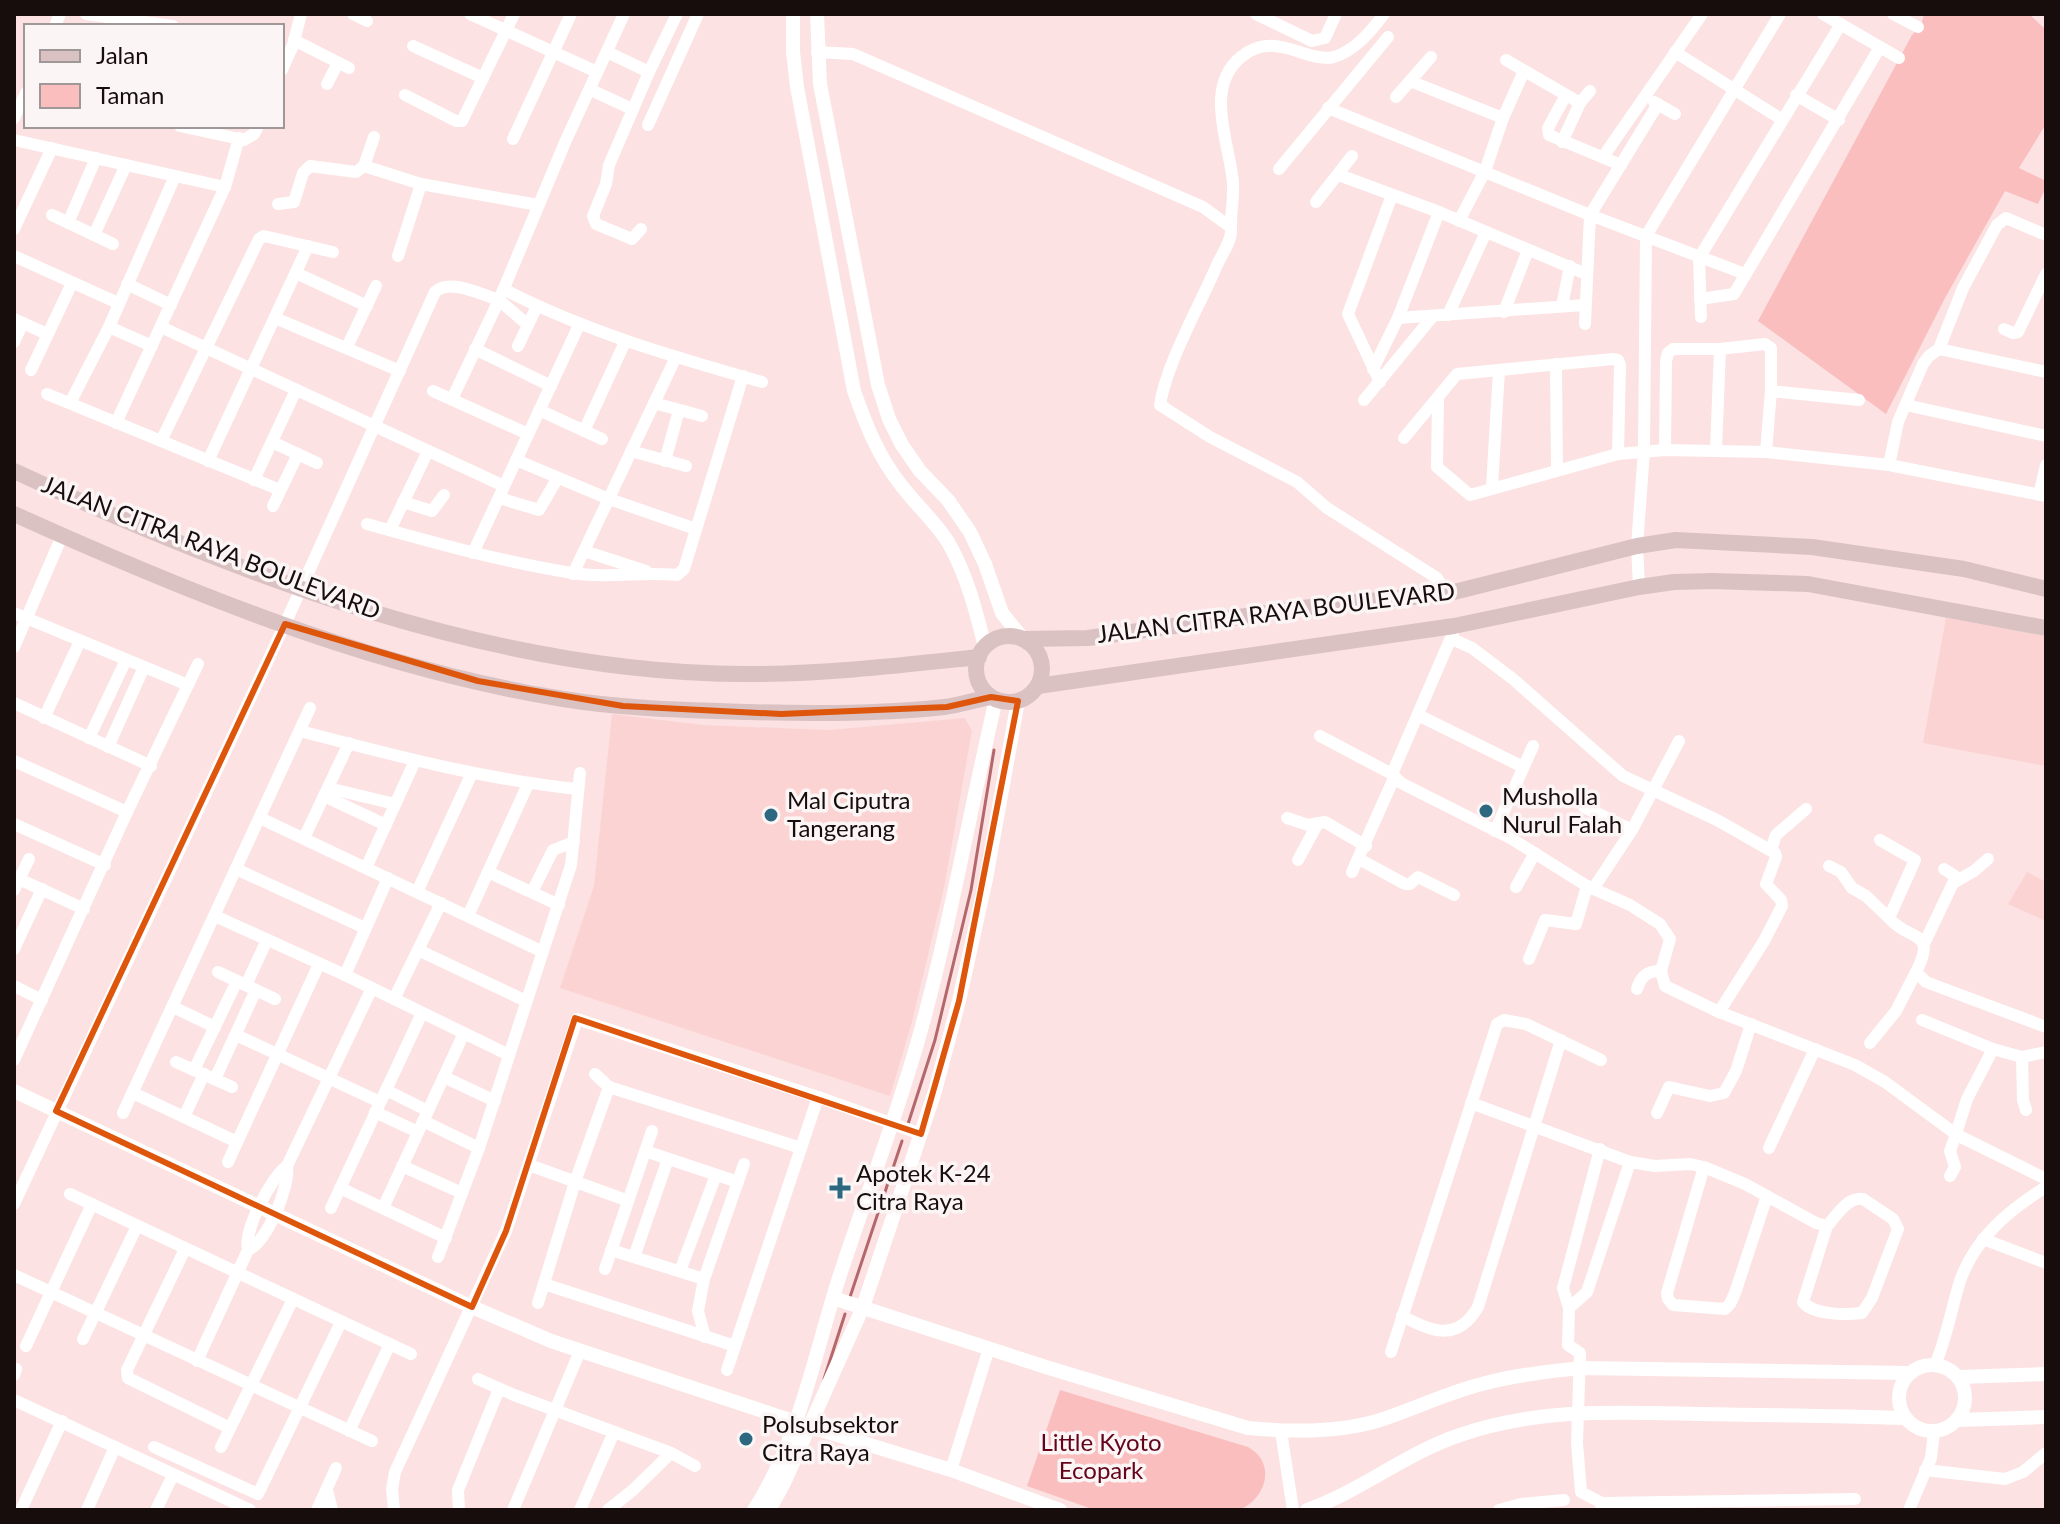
<svg xmlns="http://www.w3.org/2000/svg" width="2060" height="1524" viewBox="0 0 2060 1524" font-family="Lato,sans-serif">
<rect width="100%" height="100%" fill="#fce2e2"/>
<g fill="#fcd3d3">
<path d="M1946,618L2046,636V766L1923,743Z"/>
<path d="M612,714L703,725L829,730L965,718L972,731L944,888L912,1022L890,1096L560,988L594,886Z"/>
<path d="M2027,872L2046,882V921L2008,904Z"/>
</g>
<g fill="#fabebf">
<path d="M1924,14H2029L2046,30V124L2019,168L2046,181V187L2038,204L2005,191L1945,298L1886,414L1758,321L1912,35L1921,26Z"/>
<path d="M1060,1390L1248,1447C1277,1463 1266,1499 1239,1510H1095L1027,1486Z"/>
</g>
<g fill="none" stroke-linecap="round" stroke-linejoin="round">
<g stroke="#b4686c" stroke-width="3">
<path d="M908,1124L935,1040L971,890L994,750"/>
<path d="M850,1297L902,1141"/>
<path d="M824,1379L845,1314"/>
</g>
<g stroke="#fff" stroke-width="12">
<path d="M86,14L173,26"/>
<path d="M353,14L367,21"/>
<path d="M470,14L597,72"/>
<path d="M1256,14L1312,41L1325,38L1336,14"/>
<path d="M1384,14C1372,30 1355,51 1334,57C1305,63 1275,29 1241,57C1203,88 1230,144 1233,183C1234,200 1230,216 1231,231C1231,242 1221,256 1217,265C1200,305 1166,364 1160,405L1210,437L1297,482L1327,508L1437,578L1446,594"/>
<path d="M1823,14L1899,58"/>
<path d="M1893,14L1918,27"/>
<path d="M55,26L60,14"/>
<path d="M294,40L349,68"/>
<path d="M413,46L483,78"/>
<path d="M607,52L649,72L677,14"/>
<path d="M817,52L853,54L1203,207L1229,226"/>
<path d="M1675,52L1781,119"/>
<path d="M1506,60L1580,103"/>
<path d="M282,70L293,45L301,14"/>
<path d="M1410,81L1503,118"/>
<path d="M327,84L338,63"/>
<path d="M591,90L632,109"/>
<path d="M405,95L456,121H462L514,14"/>
<path d="M1566,95L1548,128L1549,135L1621,165"/>
<path d="M1796,95L1839,120"/>
<path d="M1396,97L1431,57"/>
<path d="M1654,102L1675,114"/>
<path d="M1328,108L1590,215L1745,274"/>
<path d="M14,118L26,93"/>
<path d="M648,125L698,14"/>
<path d="M180,126L244,140L254,134L258,126"/>
<path d="M374,137L364,166L421,184L538,205"/>
<path d="M513,139L571,14"/>
<path d="M14,140L225,187L116,423"/>
<path d="M1562,142L1580,103L1590,91"/>
<path d="M1603,157L1702,14"/>
<path d="M1279,169L1388,37"/>
<path d="M1339,175L1439,212L1586,274"/>
<path d="M225,187L239,138"/>
<path d="M1316,202L1352,156"/>
<path d="M278,204L294,202L303,173L310,166L356,172L364,166"/>
<path d="M52,215L113,244"/>
<path d="M1459,221L1485,171L1503,118L1524,71"/>
<path d="M68,223L96,158"/>
<path d="M14,229L52,148"/>
<path d="M641,229L632,239L596,224L593,216L606,184L609,165L649,72"/>
<path d="M94,235L126,165"/>
<path d="M14,256L118,303"/>
<path d="M398,256L421,184"/>
<path d="M296,273L367,306"/>
<path d="M127,284L171,305"/>
<path d="M505,290C587,332 674,357 762,382"/>
<path d="M1700,299L1734,294L1880,47"/>
<path d="M1562,306L1570,266"/>
<path d="M1504,312L1528,250"/>
<path d="M1448,315L1486,232"/>
<path d="M1701,317L1699,258L1841,24"/>
<path d="M275,318L400,371"/>
<path d="M1398,318L1585,305"/>
<path d="M14,319L47,334"/>
<path d="M1585,324L1590,215L1658,104"/>
<path d="M109,327L152,346"/>
<path d="M161,327L504,486"/>
<path d="M2004,329L2013,333L2018,332L2046,274"/>
<path d="M14,342L23,323"/>
<path d="M518,346L537,306"/>
<path d="M347,347L376,286"/>
<path d="M475,349L551,386"/>
<path d="M1939,349L2046,372"/>
<path d="M1556,364L1557,470"/>
<path d="M1373,369L1398,318L1439,212"/>
<path d="M31,370L72,283"/>
<path d="M1380,382L1348,314L1392,195"/>
<path d="M433,391L528,434"/>
<path d="M1771,391L1859,400"/>
<path d="M47,394L280,490"/>
<path d="M1438,397L1437,467L1470,495L1618,454L1665,450L1766,452L1889,465L2046,496"/>
<path d="M452,399L499,300L528,325"/>
<path d="M1364,400L1433,316"/>
<path d="M70,403L109,327L175,176"/>
<path d="M654,403L702,416"/>
<path d="M1906,405L2046,436"/>
<path d="M539,410L602,439"/>
<path d="M584,431L625,342"/>
<path d="M1404,438L1457,374L1613,359L1618,360L1620,365L1618,454"/>
<path d="M161,441L259,239L264,236L333,252"/>
<path d="M272,442L317,463"/>
<path d="M1665,450L1666,361L1668,353L1673,349H1720L1765,344L1771,348V391L1766,452"/>
<path d="M1716,450L1720,349"/>
<path d="M631,451L686,466"/>
<path d="M516,460L609,499L696,529"/>
<path d="M208,461L308,246"/>
<path d="M665,461L679,410"/>
<path d="M1889,465L1898,422L1923,364L1929,356L1939,349L1963,288L1997,225L2006,218L2046,235"/>
<path d="M254,480L296,390"/>
<path d="M1492,487L1499,370"/>
<path d="M2039,495L2046,465"/>
<path d="M499,498L539,510L557,479"/>
<path d="M403,502L432,511L444,495"/>
<path d="M273,506L298,454"/>
<path d="M367,524C435,543 503,562 572,573C608,579 642,571 677,575L684,569L743,376"/>
<path d="M390,530L428,451"/>
<path d="M584,551L646,571"/>
<path d="M473,553L579,325"/>
<path d="M573,574L676,357"/>
<path d="M1639,587L1637,546L1644,451L1646,236L1780,14"/>
<path d="M14,613L188,685"/>
<path d="M1452,639L1472,648L1513,679L1623,776L1717,820L1775,853L1776,857L1766,884L1781,900L1782,906L1764,941L1719,1012"/>
<path d="M14,647L62,536"/>
<path d="M14,703L151,766"/>
<path d="M1418,715L1523,767"/>
<path d="M44,718L80,641"/>
<path d="M300,731C392,755 483,779 577,789"/>
<path d="M1320,736L1392,774L1401,783L1512,839L1587,886L1630,905L1660,924L1670,939L1661,971L1665,986L1719,1012L1855,1065L1885,1082L1957,1135L2046,1179"/>
<path d="M89,738L126,660"/>
<path d="M108,747L144,667"/>
<path d="M14,761L127,812"/>
<path d="M1392,774L1453,633"/>
<path d="M328,788L395,804"/>
<path d="M324,796L386,825"/>
<path d="M1584,807L1632,830L1593,889"/>
<path d="M260,818L541,951"/>
<path d="M1287,818L1308,825L1325,822L1366,846"/>
<path d="M14,824L105,865"/>
<path d="M1632,830L1679,741"/>
<path d="M1495,831L1533,746"/>
<path d="M304,838L349,743"/>
<path d="M1880,840L1915,860L1889,918C1909,942 1938,929 1916,972L1926,982L2046,1027"/>
<path d="M1771,850L1776,835L1806,809"/>
<path d="M1359,859L1405,884H1410L1418,877L1454,895"/>
<path d="M1298,860L1318,823"/>
<path d="M1829,866L1841,872L1852,888L1866,896L1889,918"/>
<path d="M366,868L415,761"/>
<path d="M236,869L365,928"/>
<path d="M1944,869L1958,878"/>
<path d="M488,872L559,905"/>
<path d="M1352,872L1394,778"/>
<path d="M19,879L84,909"/>
<path d="M1516,887L1535,853"/>
<path d="M14,890L29,859"/>
<path d="M417,892L472,773"/>
<path d="M532,892L553,850L574,842"/>
<path d="M215,916L345,975L509,1055"/>
<path d="M468,916L528,784"/>
<path d="M1924,944L1953,883L1974,871L1988,859"/>
<path d="M14,949L42,889"/>
<path d="M418,950L526,1001"/>
<path d="M1529,959L1545,920L1576,924L1587,886"/>
<path d="M218,972L275,999"/>
<path d="M345,975L388,878"/>
<path d="M246,985L267,940"/>
<path d="M14,986L42,1000"/>
<path d="M1637,989C1641,976 1647,971 1661,971"/>
<path d="M394,999L441,903"/>
<path d="M173,1007L215,1027"/>
<path d="M1922,1020L1993,1049L2022,1057L2046,1052"/>
<path d="M236,1035L380,1102"/>
<path d="M1870,1043L1896,1011L1916,972"/>
<path d="M2022,1057L2023,1100L2026,1110"/>
<path d="M14,1060L127,812L198,664"/>
<path d="M176,1062L232,1087"/>
<path d="M194,1070L237,981"/>
<path d="M595,1074L609,1087L801,1148"/>
<path d="M444,1077L495,1101"/>
<path d="M215,1079L256,990"/>
<path d="M386,1090L428,1111"/>
<path d="M133,1093L237,1142"/>
<path d="M1471,1103L1630,1162L1655,1166L1690,1164L1704,1167L1745,1184L1816,1223L1827,1226C1837,1215 1847,1197 1863,1199L1893,1219L1898,1229L1872,1298L1862,1313C1846,1315 1813,1315 1803,1302L1827,1226"/>
<path d="M375,1112L418,1132"/>
<path d="M123,1113L310,708"/>
<path d="M1657,1113L1669,1087L1710,1096L1724,1093L1736,1071L1751,1024"/>
<path d="M184,1117L204,1074"/>
<path d="M423,1121L479,1148"/>
<path d="M1769,1148L1815,1049"/>
<path d="M1600,1149L1563,1288L1569,1308L1568,1345L1580,1353L1577,1443L1581,1492L1602,1503L1601,1510"/>
<path d="M645,1151L738,1182"/>
<path d="M228,1162L319,964"/>
<path d="M529,1165L626,1200"/>
<path d="M402,1166L462,1193"/>
<path d="M1704,1167L1667,1293L1668,1299L1673,1305L1725,1309L1730,1304L1735,1293L1767,1196"/>
<path d="M1950,1176L1955,1167L1950,1151L1953,1143L1967,1099L1993,1049"/>
<path d="M340,1188L446,1238"/>
<path d="M70,1194L411,1354"/>
<path d="M14,1204L285,624L435,292C450,278 482,295 499,300L566,140L624,14"/>
<path d="M331,1208L422,1013"/>
<path d="M383,1208L464,1033"/>
<path d="M1983,1239L2046,1263"/>
<path d="M185,1249L127,1370L128,1378L230,1428"/>
<path d="M248,1250C267,1242 290,1187 287,1166"/>
<path d="M611,1250L704,1279"/>
<path d="M438,1257L479,1148L571,865L580,773"/>
<path d="M634,1257L668,1159"/>
<path d="M605,1269L652,1131"/>
<path d="M680,1271L716,1175"/>
<path d="M14,1275L372,1441"/>
<path d="M544,1284L735,1346"/>
<path d="M538,1303L575,1182L609,1087"/>
<path d="M1569,1308L1587,1292L1630,1162"/>
<path d="M1402,1316C1431,1331 1457,1343 1478,1307L1561,1040"/>
<path d="M705,1337L698,1311L704,1279L744,1164"/>
<path d="M83,1339L137,1226"/>
<path d="M26,1346L92,1204"/>
<path d="M1391,1352L1497,1024L1504,1020L1526,1024L1601,1060"/>
<path d="M197,1361L248,1250C243,1231 271,1177 287,1166L372,988"/>
<path d="M1935,1365C1947,1337 1951,1310 1960,1281C1975,1238 2009,1210 2046,1187"/>
<path d="M727,1370L818,1097"/>
<path d="M14,1375L16,1369"/>
<path d="M478,1379L514,1395L671,1453L695,1466"/>
<path d="M14,1400L250,1510"/>
<path d="M349,1431L390,1344"/>
<path d="M1281,1431L1293,1510"/>
<path d="M154,1447L258,1494L341,1322"/>
<path d="M221,1447L293,1299"/>
<path d="M951,1470L989,1348"/>
<path d="M1925,1470L2005,1479L2023,1472L2046,1453"/>
<path d="M327,1490L332,1510"/>
<path d="M1602,1503L1855,1499"/>
<path d="M21,1510L62,1421"/>
<path d="M87,1510L115,1447"/>
<path d="M156,1510L173,1475"/>
<path d="M317,1510L336,1468"/>
<path d="M394,1510L392,1489L395,1472L506,1231L577,1019L818,1097L921,1134"/>
<path d="M459,1510L458,1490L499,1389"/>
<path d="M513,1510L580,1351"/>
<path d="M580,1510L614,1432"/>
<path d="M608,1510L633,1490L671,1453"/>
<path d="M1499,1510L1521,1504L1564,1500"/>
<path d="M1909,1510L1931,1458L1934,1432"/>
</g>
<g stroke="#fff" stroke-width="14">
<path d="M793,14V52L797,87L854,391C866,425 878,456 901,485C916,505 934,520 948,542C967,575 976,611 985,647"/>
<path d="M817,14L820,84L878,385L889,419L902,445L920,471L948,500L970,532L985,564L1002,613L1023,639"/>
<path d="M14,1091L472,1307L551,1341L796,1422"/>
<path d="M833,1298L1049,1368L1248,1428C1290,1432 1336,1433 1377,1421C1412,1410 1446,1393 1482,1384C1514,1375 1546,1372 1580,1368L1909,1373"/>
<circle cx="1932" cy="1398" r="33"/>
<path d="M1958,1377L2046,1374"/>
<path d="M1958,1420L2046,1417"/>
<path d="M808,1426L951,1470L1060,1510"/>
<path d="M754,1510C799,1440 814,1356 839,1278C866,1195 898,1114 921,1030C951,921 970,810 996,699"/>
<path d="M769,1510L784,1483L863,1307L935,1091L959,1001L986,879L1018,701"/>
<path d="M1307,1510C1361,1491 1406,1453 1460,1435C1537,1408 1616,1412 1696,1414C1766,1415 1835,1416 1904,1418"/>
</g>
<g stroke="#dac2c3" stroke-width="16">
<path d="M14,471C239,575 498,675 750,674C827,674 903,665 979,657"/>
<path d="M14,514C189,593 372,668 563,699C625,709 687,710 750,712C814,714 880,714 944,707C959,705 975,700 991,697"/>
<circle cx="1009" cy="669" r="33"/>
<path d="M1023,639L1088,638L1325,605L1446,594L1637,546L1676,540L1812,547L1964,569L2046,589"/>
<path d="M1038,686L1454,626L1639,587L1674,582L1712,581L1808,584L2046,628"/>
</g>
</g>
<path fill="none" stroke="#de550c" stroke-width="6" stroke-linejoin="round" d="M285,624L478,681L623,706L781,714L947,707L991,697L1018,701L959,1001L921,1134L575,1018L506,1231L472,1307L56,1111Z"/>
<g fill="#2d6880" stroke="#fbf5f5" stroke-width="3">
<circle cx="1486" cy="811" r="8"/>
<circle cx="771" cy="815" r="8"/>
<path d="M836 1176h8v8h8v8h-8v8h-8v-8h-8v-8h8z"/>
<circle cx="746" cy="1439" r="8"/>
</g>
<g text-anchor="middle" stroke-width="7" stroke-linejoin="round" paint-order="stroke">
<g font-size="24" fill="#170d0d" stroke="#fbf5f5">
<text transform="translate(211 548) rotate(21)" y="8">JALAN CITRA RAYA BOULEVARD</text>
<text transform="translate(1276 613) rotate(-7)" y="8">JALAN CITRA RAYA BOULEVARD</text>
</g>
<g font-size="24" fill="#170d0d" stroke="#fbf5f5" text-anchor="start">
<text x="1502" y="805">Musholla<tspan x="1502" dy="28">Nurul Falah</tspan></text>
<text x="787" y="809">Mal Ciputra<tspan x="787" dy="28">Tangerang</tspan></text>
<text x="856" y="1182">Apotek K-24<tspan x="856" dy="28">Citra Raya</tspan></text>
<text x="762" y="1433">Polsubsektor<tspan x="762" dy="28">Citra Raya</tspan></text>
</g>
<g font-size="24" fill="#64031a" stroke="#fbf5f5">
<text x="1101" y="1451">Little Kyoto<tspan x="1101" dy="28">Ecopark</tspan></text>
</g>
</g>
<rect width="2060" height="1524" fill="none" stroke="#170d0d" stroke-width="32"/>
<rect x="24" y="24" width="260" height="104" fill="#fbf5f5" stroke="#a09898" stroke-width="2"/>
<rect x="40" y="50" width="40" height="12" fill="#dac2c3" stroke="#a09898" stroke-width="2"/>
<text x="96" y="64" font-size="24" fill="#170d0d">Jalan</text>
<rect x="40" y="84" width="40" height="24" fill="#fabebf" stroke="#a09898" stroke-width="2"/>
<text x="96" y="104" font-size="24" fill="#170d0d">Taman</text>
</svg>
